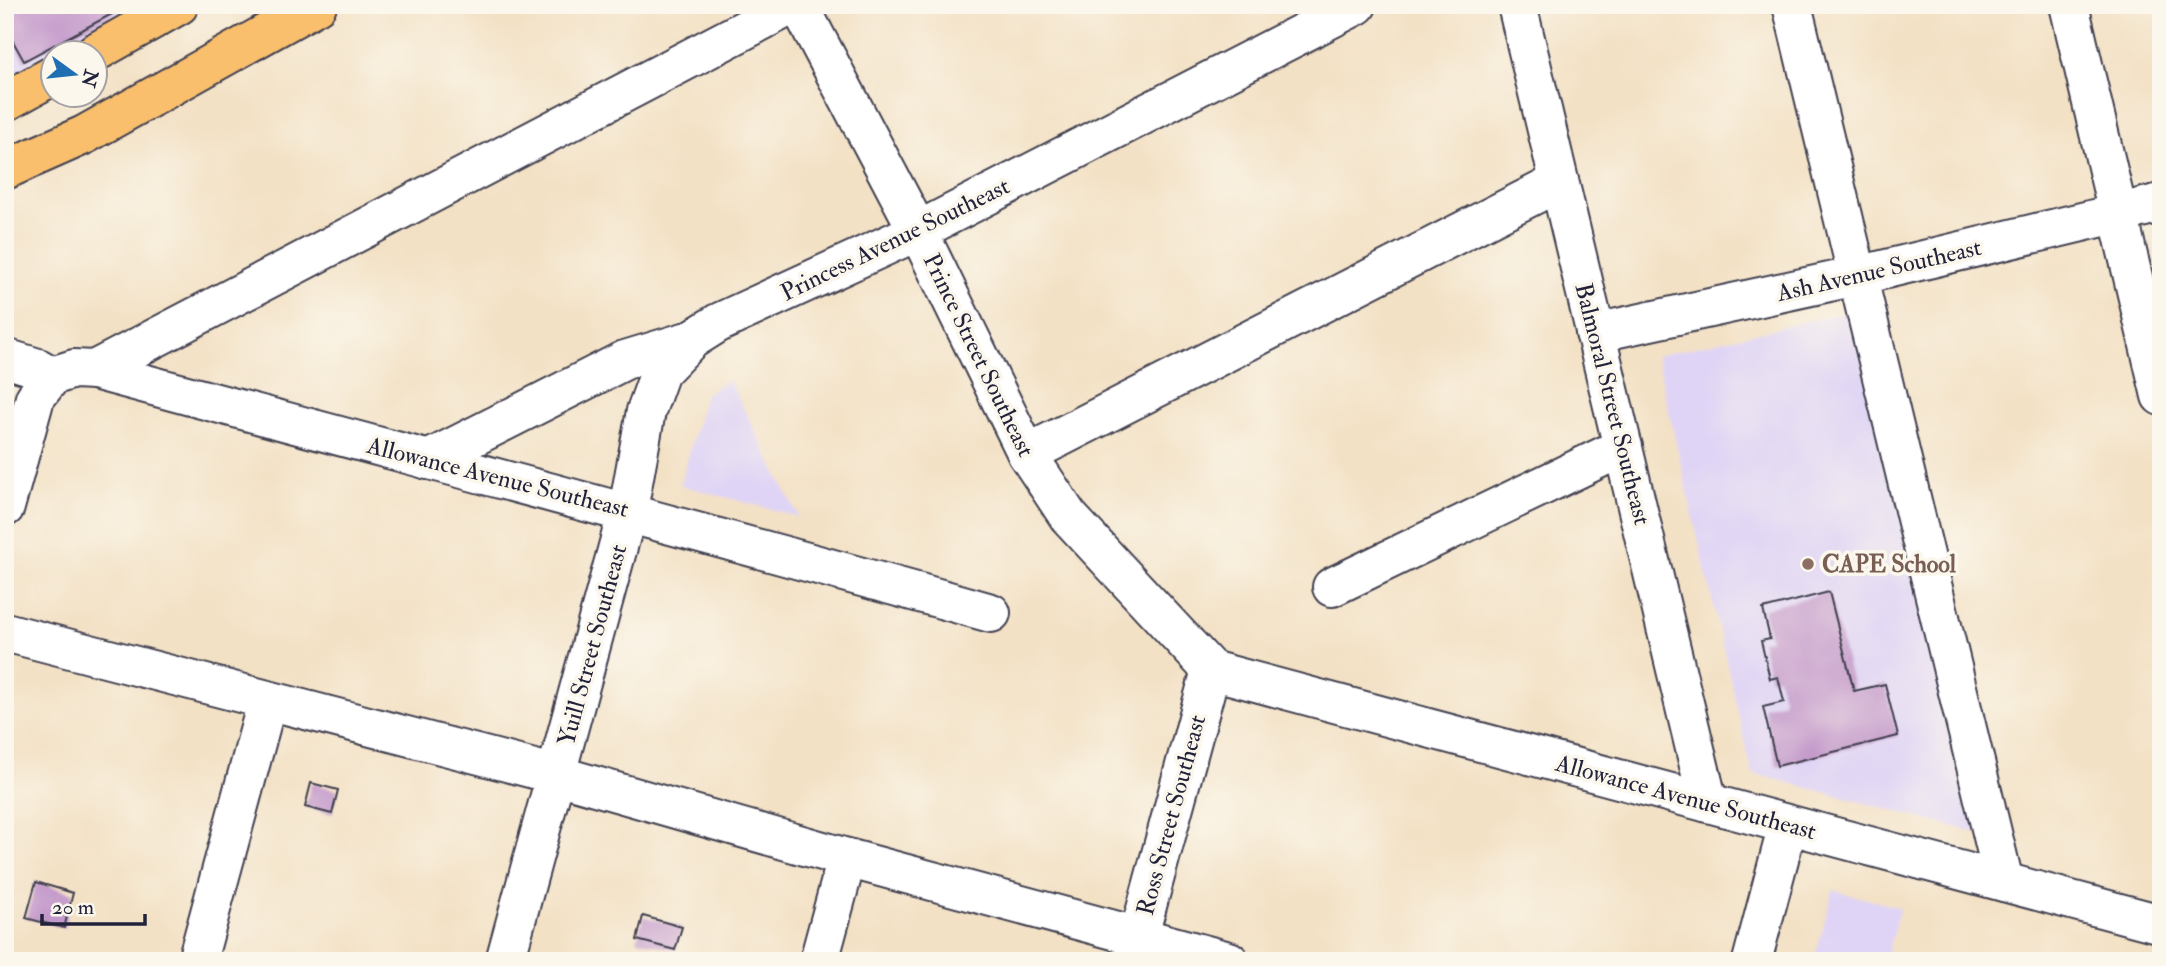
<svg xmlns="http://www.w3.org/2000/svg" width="2166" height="966" viewBox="0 0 2166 966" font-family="'IM FELL Double Pica',serif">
<rect width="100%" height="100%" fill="#fbf7ec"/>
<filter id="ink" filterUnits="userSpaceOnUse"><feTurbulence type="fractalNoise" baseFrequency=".0143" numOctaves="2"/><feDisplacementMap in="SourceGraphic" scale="14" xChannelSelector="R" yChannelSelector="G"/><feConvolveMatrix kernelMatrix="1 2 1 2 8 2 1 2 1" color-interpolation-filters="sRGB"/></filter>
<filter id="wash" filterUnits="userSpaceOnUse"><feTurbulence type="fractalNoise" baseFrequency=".00686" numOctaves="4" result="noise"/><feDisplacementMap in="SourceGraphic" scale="28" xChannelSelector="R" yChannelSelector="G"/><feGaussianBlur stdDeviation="1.57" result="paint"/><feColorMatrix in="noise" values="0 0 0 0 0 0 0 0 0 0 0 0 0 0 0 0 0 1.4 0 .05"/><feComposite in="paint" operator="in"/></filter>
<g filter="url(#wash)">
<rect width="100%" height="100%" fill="#f3e1c5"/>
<g fill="#dfd4f5">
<path d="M5,5H136L5,81Z"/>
<path d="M1851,311L1977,833L1752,773L1656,356Z"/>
<path d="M729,380L799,517L680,485L705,394Z"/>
<path d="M1833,890L1900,908L1885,961H1814Z"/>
</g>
<g id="blocks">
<g fill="#c297ca">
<path d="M5,5H124L125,7L24,61L5,27Z"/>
<path d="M1829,592L1854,691L1885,684L1898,736L1777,766L1763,707L1784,702L1778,677L1770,679L1761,641L1770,639L1763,609Z"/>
<path d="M311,783L338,790L332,814L305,807Z"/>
<path d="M36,882L73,893L64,928L26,918Z"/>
<path d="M643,916L682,927L675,950L637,940Z"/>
</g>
</g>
</g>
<g filter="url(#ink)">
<use href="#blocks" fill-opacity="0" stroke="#413f50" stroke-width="2"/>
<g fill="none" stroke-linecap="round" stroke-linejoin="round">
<defs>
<g id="minor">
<path d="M799,5L918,231L1027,454L1068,516L1211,670"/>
<path d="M1517,5L1708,803"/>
<path d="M1792,5L2004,882"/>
<path d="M2069,5L2161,396"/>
<path d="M1595,333L1857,276L2161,203"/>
<path d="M5,358L38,368L52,376L74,369L94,370C393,451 693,529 991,613"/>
<path d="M94,370L792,5"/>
<path d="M1027,454L1559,182"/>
<path d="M428,460L625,360L691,340L718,323L918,231L1357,5"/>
<path d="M5,507L35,398L52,376"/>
<path d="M1332,587L1623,447"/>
<path d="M5,632L557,775L847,858L1229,961"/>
<path d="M1211,670L2161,924"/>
<path d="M197,961L267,702"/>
<path d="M505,961L628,510L646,411L660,372L691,340"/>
<path d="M819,961L847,858"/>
<path d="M1132,961L1211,670"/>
<path d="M1752,961L1788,825"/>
</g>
<g id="major">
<path d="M94,53L179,5"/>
<path d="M5,102L52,76"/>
<path d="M5,170L84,135L317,5"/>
</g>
</defs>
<use href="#minor" stroke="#413f50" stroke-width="42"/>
<use href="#major" stroke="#413f50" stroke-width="42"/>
<use href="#minor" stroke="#fff" stroke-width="38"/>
<use href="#major" stroke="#f9bf6d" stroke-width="38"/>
</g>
</g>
<circle fill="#8d6e63" stroke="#fbf7ec" stroke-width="2.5" cx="1808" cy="564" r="7"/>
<g text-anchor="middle" stroke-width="7" stroke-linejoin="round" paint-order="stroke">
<g font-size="24" fill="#22223b" stroke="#fbf7ec">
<text transform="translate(895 239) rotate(-26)" y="8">Princess Avenue Southeast</text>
<text transform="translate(1879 270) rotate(-13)" y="8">Ash Avenue Southeast</text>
<text transform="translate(979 355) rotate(64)" y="8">Prince Street Southeast</text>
<text transform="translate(1613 404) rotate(76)" y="8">Balmoral Street Southeast</text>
<text transform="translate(498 477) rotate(14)" y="8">Allowance Avenue Southeast</text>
<text transform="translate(592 645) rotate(-75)" y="8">Yuill Street Southeast</text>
<text transform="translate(1686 797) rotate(15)" y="8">Allowance Avenue Southeast</text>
<text transform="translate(1171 815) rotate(-75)" y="8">Ross Street Southeast</text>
</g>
<g font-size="24" font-weight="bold" fill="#785e54" stroke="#fbf7ec" text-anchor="start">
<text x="1822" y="572">CAPE School</text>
</g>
</g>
<rect width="2166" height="966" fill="none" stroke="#fbf7ec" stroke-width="28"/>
<g transform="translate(74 74) rotate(105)"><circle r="33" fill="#fbf7ec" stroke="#a4a2a5" stroke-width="2"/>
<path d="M0-5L12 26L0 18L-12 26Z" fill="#1f6fb2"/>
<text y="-10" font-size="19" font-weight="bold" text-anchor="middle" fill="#22223b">N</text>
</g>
<path d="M42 914v10h103v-10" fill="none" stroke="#22223b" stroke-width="3.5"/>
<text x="52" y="914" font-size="21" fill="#22223b" stroke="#fbf7ec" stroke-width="5" paint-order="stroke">20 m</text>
</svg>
